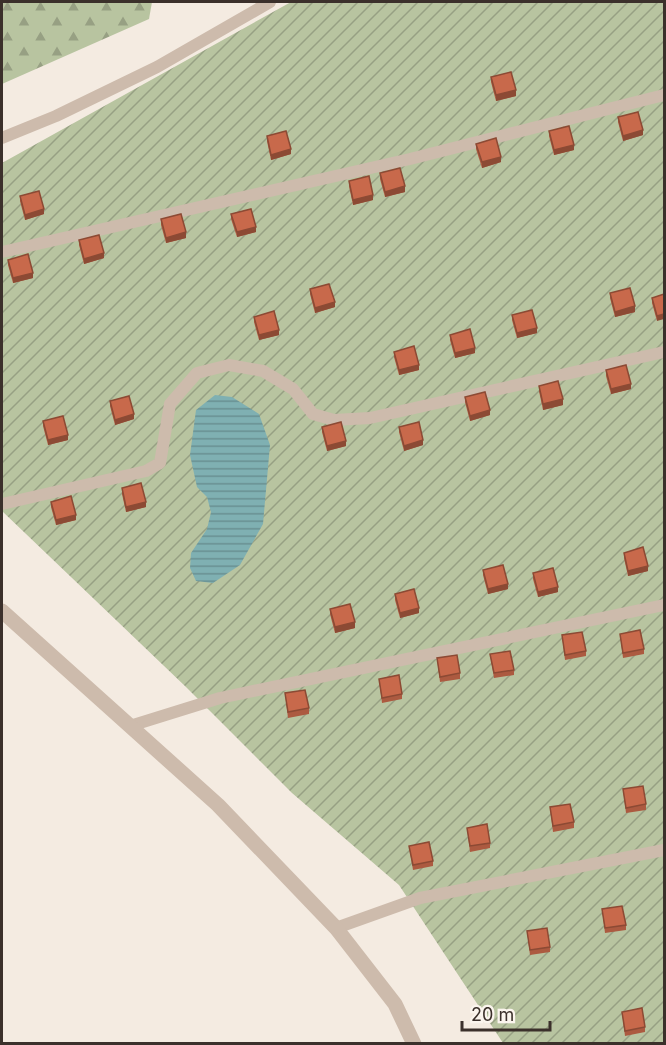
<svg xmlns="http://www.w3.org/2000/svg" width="666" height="1045" viewBox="0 0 666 1045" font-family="Inter,sans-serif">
<defs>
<pattern id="forest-firs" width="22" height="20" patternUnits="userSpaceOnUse" patternTransform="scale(1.5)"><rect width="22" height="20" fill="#b8c4a0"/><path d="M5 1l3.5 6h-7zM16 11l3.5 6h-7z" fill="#97a083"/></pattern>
<pattern id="garden-furrows" width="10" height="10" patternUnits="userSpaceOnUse" patternTransform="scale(1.5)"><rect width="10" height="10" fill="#b8c4a0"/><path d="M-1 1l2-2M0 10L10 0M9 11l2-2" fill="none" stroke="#97a083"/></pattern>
<pattern id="water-rules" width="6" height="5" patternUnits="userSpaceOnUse" patternTransform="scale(1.5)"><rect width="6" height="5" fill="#7fb0b2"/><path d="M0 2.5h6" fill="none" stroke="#699091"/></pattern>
</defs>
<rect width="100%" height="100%" fill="#f4ebe1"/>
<path fill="url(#forest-firs)" d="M2,2H152L149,19L2,84Z"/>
<path fill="url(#garden-furrows)" d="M291,2H664V1043H503L399,885L292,793L186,687L2,511V163Z"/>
<path fill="url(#water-rules)" d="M215,395L232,397L259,414L270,445L263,524L240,565L213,583L196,581L190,568L191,553L207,529L211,512L207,497L197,487L190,455L196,410Z"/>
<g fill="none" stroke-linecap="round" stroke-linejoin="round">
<g stroke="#cdbbac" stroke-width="12">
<path d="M2,138L56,116L157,67L270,2"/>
<path d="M2,252L410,159L664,95"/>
<path d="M2,504L146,471L160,463L170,404L197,373L229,365L263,371L293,389L313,414L334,420L370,418L664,352"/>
<path d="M130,726L220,698L664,605"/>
<path d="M336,928L420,898L664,850"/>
</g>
<path stroke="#cdbbac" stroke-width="15" d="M2,611L218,805L336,928L395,1004L414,1044"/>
</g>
<g fill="#ac5a40">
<path d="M491,77L516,96L496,101L491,82Z"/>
<path d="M618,117L643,135L623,141L618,122Z"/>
<path d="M549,131L574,150L554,155L549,136Z"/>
<path d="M267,136L291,154L271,160L267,141Z"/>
<path d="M476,144L501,162L482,168L476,149Z"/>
<path d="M380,173L405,192L385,197L380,179Z"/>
<path d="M349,181L373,200L353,205L349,186Z"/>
<path d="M20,196L44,214L25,220L20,201Z"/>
<path d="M231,214L256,232L237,237L231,219Z"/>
<path d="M161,219L186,238L166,243L161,225Z"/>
<path d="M79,240L104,258L84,264L79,245Z"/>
<path d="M8,260L33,278L13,283L8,265Z"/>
<path d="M310,289L335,307L315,313L310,294Z"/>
<path d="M610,293L635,312L615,317L610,298Z"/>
<path d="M664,294L657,321L652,303V298Z"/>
<path d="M512,315L537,333L517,338L512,320Z"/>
<path d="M254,317L279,335L259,340L254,322Z"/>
<path d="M450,335L475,353L455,358L450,340Z"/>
<path d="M394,352L419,370L399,375L394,357Z"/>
<path d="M606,370L631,389L611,394L606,376Z"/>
<path d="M539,386L563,405L543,410L539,391Z"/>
<path d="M465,397L490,415L470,421L465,402Z"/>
<path d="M110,401L134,419L115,425L110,406Z"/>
<path d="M43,421L68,440L48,445L43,426Z"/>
<path d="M322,427L346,446L327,451L322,432Z"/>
<path d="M399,427L423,445L404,451L399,432Z"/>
<path d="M122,488L146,507L126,512L122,494Z"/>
<path d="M51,502L76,520L56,525L51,507Z"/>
<path d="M624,553L648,571L628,576L624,558Z"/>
<path d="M483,570L508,589L488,594L483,575Z"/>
<path d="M533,573L558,592L538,597L533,579Z"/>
<path d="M395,594L419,613L400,618L395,600Z"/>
<path d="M330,609L355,628L335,633L330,614Z"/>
<path d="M620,634L644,649V654L623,658Z"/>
<path d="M562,635L586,651V656L565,660Z"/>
<path d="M490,654L514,670V675L494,678Z"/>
<path d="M437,658L460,673V679L440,682Z"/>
<path d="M379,679L402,694V699L382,703Z"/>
<path d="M285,693L309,708V714L288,718Z"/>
<path d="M623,789L646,804V810L626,813Z"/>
<path d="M550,807L574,822V828L553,832Z"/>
<path d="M467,828L490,843V848L470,852Z"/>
<path d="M409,846L433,861V866L413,870Z"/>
<path d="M602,909L626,925V930L605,933Z"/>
<path d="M527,931L550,947V952L530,955Z"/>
<path d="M622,1012L645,1027V1032L625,1036Z"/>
</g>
<g fill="#8c4a34">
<path d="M516,90V96L496,101V95Z"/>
<path d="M643,130V135L623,141V136Z"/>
<path d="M574,145V150L554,155V150Z"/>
<path d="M291,149V154L271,160V155Z"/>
<path d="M501,157V162L482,168V162Z"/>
<path d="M405,186V192L385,197V192Z"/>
<path d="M373,195V200L353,205V200Z"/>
<path d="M44,209V214L25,220V215Z"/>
<path d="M256,227V232L237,237V232Z"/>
<path d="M186,232V238L166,243V238Z"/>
<path d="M104,253V258L84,264V259Z"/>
<path d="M33,273V278L13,283V278Z"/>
<path d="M335,302V307L315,313V308Z"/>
<path d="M635,306V312L615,317V312Z"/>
<path d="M664,314V319L657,321V316Z"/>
<path d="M537,328V333L517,338V333Z"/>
<path d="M279,330V335L259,340V335Z"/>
<path d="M475,348V353L455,358V353Z"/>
<path d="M419,365V370L399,375V370Z"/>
<path d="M631,384V389L611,394V389Z"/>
<path d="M563,399V405L543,410V404Z"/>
<path d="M490,410V415L470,421V416Z"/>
<path d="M134,414V419L115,425V420Z"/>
<path d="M68,435V440L48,445V440Z"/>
<path d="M423,440V445L404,451V446Z"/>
<path d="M346,441V446L327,451V446Z"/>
<path d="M146,502V507L126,512V507Z"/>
<path d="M76,515V520L56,525V520Z"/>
<path d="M648,566V571L628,576V571Z"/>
<path d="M508,584V589L488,594V589Z"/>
<path d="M558,587V592L538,597V592Z"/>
<path d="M419,608V613L400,618V613Z"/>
<path d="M355,622V628L335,633V627Z"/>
</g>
<g fill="#c8694b" stroke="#8c4a34" stroke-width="1.5">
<path d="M511,72L516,90L496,95L491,77Z"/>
<path d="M638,112L643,130L623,136L618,117Z"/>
<path d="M569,126L574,145L554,150L549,131Z"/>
<path d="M286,131L291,149L271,155L267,136Z"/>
<path d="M496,138L501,157L482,162L476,144Z"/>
<path d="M400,168L405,186L385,192L380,173Z"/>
<path d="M369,176L373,195L353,200L349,181Z"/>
<path d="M39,191L44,209L25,215L20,196Z"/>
<path d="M251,209L256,227L237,232L231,214Z"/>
<path d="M181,214L186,232L166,238L161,219Z"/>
<path d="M99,235L104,253L84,259L79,240Z"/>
<path d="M28,254L33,273L13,278L8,260Z"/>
<path d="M329,284L335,302L315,308L310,289Z"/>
<path d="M630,288L635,306L615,312L610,293Z"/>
<path d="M664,294V314L657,316L652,298Z"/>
<path d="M532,310L537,328L517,333L512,315Z"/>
<path d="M274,311L279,330L259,335L254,317Z"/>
<path d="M470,329L475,348L455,353L450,335Z"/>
<path d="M414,346L419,365L399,370L394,352Z"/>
<path d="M626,365L631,384L611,389L606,370Z"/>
<path d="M558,381L563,399L543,404L539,386Z"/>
<path d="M485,392L490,410L470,416L465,397Z"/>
<path d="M129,396L134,414L115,420L110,401Z"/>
<path d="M63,416L68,435L48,440L43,421Z"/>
<path d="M341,422L346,441L327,446L322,427Z"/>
<path d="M419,422L423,440L404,446L399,427Z"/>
<path d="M141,483L146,502L126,507L122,488Z"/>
<path d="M71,496L76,515L56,520L51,502Z"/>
<path d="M643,547L648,566L628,571L624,553Z"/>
<path d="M503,565L508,584L488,589L483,570Z"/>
<path d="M553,568L558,587L538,592L533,573Z"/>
<path d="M414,589L419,608L400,613L395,594Z"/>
<path d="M350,604L355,622L335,627L330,609Z"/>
<path d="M640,630L644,649L623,653L620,634Z"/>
<path d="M582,632L586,651L565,655L562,635Z"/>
<path d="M510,651L514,670L494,673L490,654Z"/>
<path d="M457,655L460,673L440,677L437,658Z"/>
<path d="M399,675L402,694L382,698L379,679Z"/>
<path d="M305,690L309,708L288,712L285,693Z"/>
<path d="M643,786L646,804L626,808L623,789Z"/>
<path d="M570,804L574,822L553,826L550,807Z"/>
<path d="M487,824L490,843L470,846L467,828Z"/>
<path d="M429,842L433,861L413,865L409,846Z"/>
<path d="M622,906L626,925L605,928L602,909Z"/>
<path d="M547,928L550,947L530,950L527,931Z"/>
<path d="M642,1008L645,1027L625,1031L622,1012Z"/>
</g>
<rect width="666" height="1045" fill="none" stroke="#3b302b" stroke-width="6"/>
<path d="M462 1021v9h88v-9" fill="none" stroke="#3b302b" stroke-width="3"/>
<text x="471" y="1021" font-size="18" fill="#3b302b" stroke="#fbf5ee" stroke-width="4.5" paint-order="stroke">20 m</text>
</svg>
